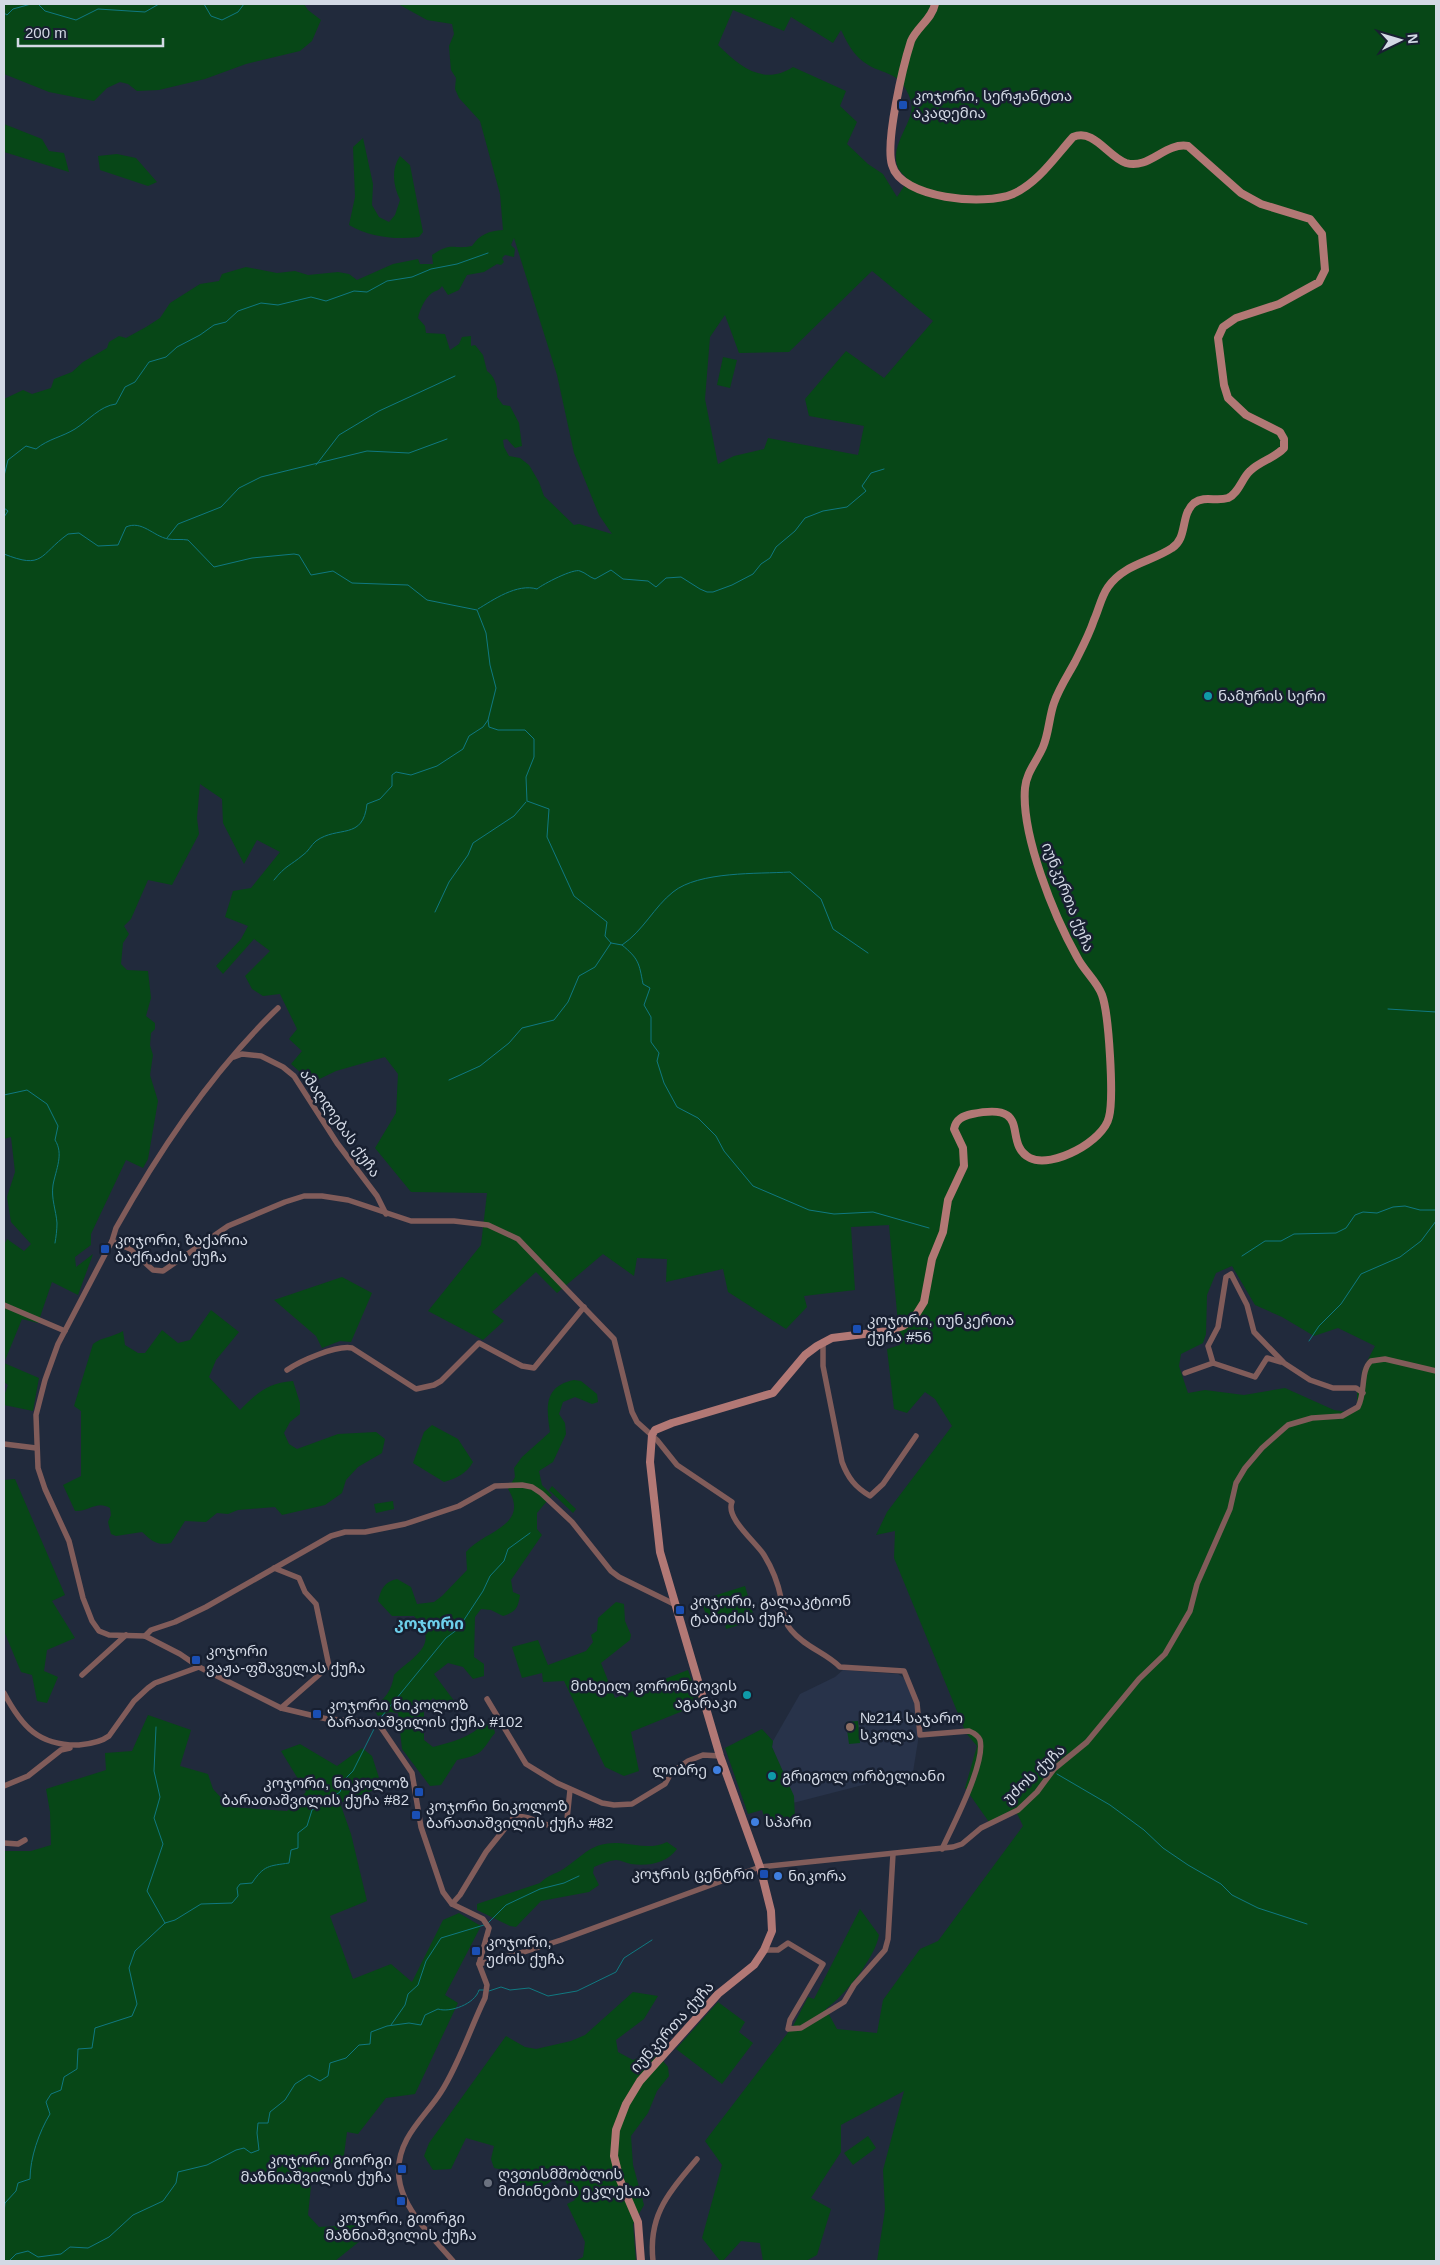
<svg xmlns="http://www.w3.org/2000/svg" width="1440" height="2265" viewBox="0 0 1440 2265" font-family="Arial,'Noto Sans Georgian',sans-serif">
<rect width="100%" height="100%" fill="#212a3c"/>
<path fill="#28334a" d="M843,1670L898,1674L907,1680L918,1712V1741L913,1772L793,1803V1796L772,1747L773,1741L800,1694L835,1677Z"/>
<g fill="#074717" fill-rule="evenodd">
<path d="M4,4H304L308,10L321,20L312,41L300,51L246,64L205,79L159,90L137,91L128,84L120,82L107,88L94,101L49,92L4,74Z"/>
<path d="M398,4H1436V2261H877L885,2210L883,2170L904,2091L841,2125V2152L811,2198L831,2209L817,2255L806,2261H763L760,2243L741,2241L723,2261H720L702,2238L722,2165L705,2141L793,2026L808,1997L814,1999L860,1909L879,1935C875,1958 845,1995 826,2009L837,2029L877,2033L883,2000L920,1949L938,1941L1023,1826L1015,1809L989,1822L965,1788L977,1746L966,1733L894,1558L895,1531L876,1535L887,1512L952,1426L935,1399L925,1392L907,1413L894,1409L887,1349L900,1345L889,1225L851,1227L855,1290L804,1296L807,1307L786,1329L728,1292L723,1269L666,1282L667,1259L637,1258L634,1276L603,1254L557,1293L536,1272L492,1312L504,1321L483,1340L428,1311L481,1245L487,1193L411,1192L375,1148L396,1113L398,1074L385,1057L336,1071L307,1085L299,1071L291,1064L302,1051L289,1039L297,1029L280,994L263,996L252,989L245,976L270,951L254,939L223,974L216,966L241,939L248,926L225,917L233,891L251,888L280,852L257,840L244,864L223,823L222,799L200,784L197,818L199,834L172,885L148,880L131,919L124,926L129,934L123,943L121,964L127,970L148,971L151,998L146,1016L155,1023V1029L151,1033L150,1045L153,1055L150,1075L158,1101L148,1159L143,1168L126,1160L91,1234V1245L75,1257L76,1267L93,1254L78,1295L52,1282L38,1323L22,1319L4,1363L39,1378L33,1411L4,1405V1396L8,1385L4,1382V1245L7,1239L24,1251L31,1244L11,1222L7,1197L15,1172L11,1137L4,1139V399L23,390L32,394L51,388L54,379L72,372L83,362L107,348L109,342L119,336L126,338L146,327L160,318L170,303L200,284L219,281L222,274L246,267L277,273L295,271L308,275L338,272L349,274L357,280L393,264L418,259L420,264H433L432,255C453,241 452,250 472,246C480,234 489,231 503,230L500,194L480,121L459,98L455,89L456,78L451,70L450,59L449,46L454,34L452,24L427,20ZM733,10L784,31L791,17L833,43L841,30C846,40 851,51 860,59C880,77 900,67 911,101C917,120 888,145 898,168C900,172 905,176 908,180L897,197L883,174L868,164L847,144L857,122L840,106L846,91L793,67C764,86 740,67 718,45ZM514,238L557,375L574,453L599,515L612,534L579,524L574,525L544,496L539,482L529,465L520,458L509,456L504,447L503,440L507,439L515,448L522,446L519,423L510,406L503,405L497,397C498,388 495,376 487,371L483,355L475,345L471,346V336L462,337L459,344L450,350L445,334L426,333L425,326L418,318C420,309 425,298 432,293C437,290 439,291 442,286L448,295L459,290L467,275L484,272L497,264L501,265L504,262L502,258L505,255L514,257L515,249L511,245ZM872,271L933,321L884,378L846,351L805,399L809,416L864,426L858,455L768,438L764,449L734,456L718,464L705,399L710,337L725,315L739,353L789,352ZM1232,1266L1255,1305L1282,1317L1314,1336L1338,1328L1375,1346L1362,1371L1361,1386L1357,1391V1406L1347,1412L1334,1410L1285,1388L1244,1395L1205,1390L1188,1393L1179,1366L1181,1354L1203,1343L1206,1334L1207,1295L1216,1273Z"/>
<path d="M4,124L42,139L49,151L64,153L69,172L4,152Z"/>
<path d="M363,138L373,184L372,205L379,217L389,222L395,215L400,200C393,185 391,169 400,156L410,165L423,232L419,237C394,240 370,237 349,225L355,197L353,147Z"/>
<path d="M117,154L136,158L157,182L148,186L100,170L98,156Z"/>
<path d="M723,357L737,360L730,388L717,385Z"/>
<path d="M342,1277L372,1293L351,1342L340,1341L322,1348L316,1336L274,1300Z"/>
<path d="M211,1310L239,1332L216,1360L209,1377L240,1410C257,1393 267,1383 293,1381L300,1403V1414L290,1422L284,1433L289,1444L297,1449L338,1434L376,1432L385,1439L382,1453L358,1467L346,1480L342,1493L325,1505L282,1515L275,1507L238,1510L228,1514L217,1513L206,1522L185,1521L171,1543C157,1546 152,1541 142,1532L116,1536L111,1534L108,1522L111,1515L110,1508C97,1500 88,1512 75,1511L63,1485L81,1476V1411L74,1406L93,1344C102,1337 113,1337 123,1331L125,1345L138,1353H145L162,1330L178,1343L190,1340Z"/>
<path d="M574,1380L581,1381L597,1394L598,1402L592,1404L575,1397L563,1402L559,1414L565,1423L566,1434L553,1462L539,1471L542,1485L552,1495L537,1513V1529L542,1535L511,1580L513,1592L520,1595C518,1608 516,1612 503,1616L491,1610L481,1609L475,1617L474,1657L484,1664V1676L473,1679L463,1667L448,1663L434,1674L455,1702L445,1710L433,1698L424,1707V1740L433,1747C453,1742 470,1737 485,1723L493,1725L495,1733C490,1738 488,1744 483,1749C478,1756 465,1758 457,1760L441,1785L430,1786L402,1749L398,1713L390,1712L378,1716L373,1708C385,1699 392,1690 394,1675C413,1656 442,1645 414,1616H392L378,1601C381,1589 384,1582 397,1579L411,1587L417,1604L434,1602L442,1596L467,1570L466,1552C483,1531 531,1526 508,1489L515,1477L514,1468L522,1457L550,1432C546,1407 544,1386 574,1380Z"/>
<path d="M432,1425L458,1439L473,1462C466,1474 457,1478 444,1482L413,1463L424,1432Z"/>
<path d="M15,1479L65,1595L52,1601L75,1638L47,1650L44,1671L58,1677L47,1703L37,1701L32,1675L21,1672L4,1631V1480Z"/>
<path d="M552,1486L576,1509L573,1513L549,1490Z"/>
<path d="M393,1501L394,1509L376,1513L374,1504Z"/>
<path d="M745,1586L755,1620L726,1629L723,1614L707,1618L701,1600Z"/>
<path d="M616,1602L624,1604L625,1621L631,1635L630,1640L601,1663L615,1698L688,1670L700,1704L631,1732L639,1771L624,1776L605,1767L564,1681L543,1682L542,1673L522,1678L512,1647L538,1640L548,1665L586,1651L593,1642L591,1635L597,1631L598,1618Z"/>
<path d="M148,1715L191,1730L180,1766L208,1774L213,1789L230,1807L287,1811L306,1792L281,1751L300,1744L337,1766L362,1748L372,1756L382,1787L340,1803L351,1834L367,1901L330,1916L353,1979L391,1964L412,1982L443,1920L459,1913L481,1926L445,1995L458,2003L415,2094L386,2098L358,2134L347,2132L344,2155L312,2176L308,2215L319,2227L354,2225L365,2237L335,2261H4V1851H31L51,1845L50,1812L46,1789L106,1770L105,1753L132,1751Z"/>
<path d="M858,1721L860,1743L849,1744L846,1722Z"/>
<path d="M762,1729L773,1741L772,1747L794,1796L795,1820L767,1825L762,1810L748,1814L725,1748Z"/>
<path d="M667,1842L677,1849C666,1864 648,1866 631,1864C626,1863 621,1860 616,1860C608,1861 601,1864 594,1867L593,1873L599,1885L589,1892L541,1901L516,1927L510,1926L477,1910V1904L540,1883C547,1876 552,1875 560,1871C582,1858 589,1842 618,1843C636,1844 650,1850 667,1842Z"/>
<path d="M633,1992L658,1996L644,2019L616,2040L618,2052L633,2060L654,2050L668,2067L669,2076L657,2091L648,2113L631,2136L633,2165L644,2205L633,2224L636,2261H575L583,2257L585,2242L567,2204L575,2200L562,2174L529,2196C518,2181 513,2171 494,2168L491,2159L494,2146L466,2138L451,2169L433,2170L424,2156L429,2143L506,2036L525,2047L536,2049L571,2041L585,2035Z"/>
<path d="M718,2002L745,2022L739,2032L753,2043L722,2084L676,2049Z"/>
<path d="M868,2136L876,2148L853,2165L844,2153Z"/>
</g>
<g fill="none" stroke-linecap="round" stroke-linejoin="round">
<g stroke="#107981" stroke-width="1">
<path d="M38,4L45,11L76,20L98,9L145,12L159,4"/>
<path d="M204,4L211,16L222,20L238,12L244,4"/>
<path d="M4,13L7,15L13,9L31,4"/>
<path d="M316,465L339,435L379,411L455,376"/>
<path d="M4,476L8,460L26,446L36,449C48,439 62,437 75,429C89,420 100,406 116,404L125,387L135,382L149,362L166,357L177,347L200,335L214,325L226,322L238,311L261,303L278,305L311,297L326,301L354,291L367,292L387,281L412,277L431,269L457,264L488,253"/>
<path d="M4,508L8,511L4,517"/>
<path d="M167,538L178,524L221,507L239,488L261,477L367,451L409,453L447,439"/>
<path d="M4,554C44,570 39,555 68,534L79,533L98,546L118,545L126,527C142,520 153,536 168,539C174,540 182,539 188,540L214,567L252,558L294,554L299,555L311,575L333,571L352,583L408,585L427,600L477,610L486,633L490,665L496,688L488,720L489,727L498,730H525L534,739V757L526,777L527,801L549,809L547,837L574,896L607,922L605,936L611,943L622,945C643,931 654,907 673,892C699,871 758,874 790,872L821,899L833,929L868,953"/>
<path d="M478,609C493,600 517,583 537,589C543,584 574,568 580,571C586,573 589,577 595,579L611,570L623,579L648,581L656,587L666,578L681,577L700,589L707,592H713L732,585L753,574L761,564L770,558L776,547L795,531L805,518L823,511L847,507L866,491L862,486L871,473L884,469"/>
<path d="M274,880C286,865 290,866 303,855C308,852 311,845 316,841C338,825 363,841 367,804L380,799L392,786V775L396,772L411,775L437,766L463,749L469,736L483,727L488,720"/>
<path d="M435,912L449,882L468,855L473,843L514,816L526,802"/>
<path d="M622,945C639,959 639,963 643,984L650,988L644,1005L651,1017V1042L659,1053L657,1061L664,1083L677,1107L698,1118L716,1136L724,1151L753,1186L809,1210L834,1214L873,1212L929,1228"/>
<path d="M1388,1009L1436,1012"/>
<path d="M449,1080L480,1066L509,1043L522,1028L554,1020L568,1002L579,976L595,967L611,943"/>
<path d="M4,1095L27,1090L47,1104L58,1126L55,1140C64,1154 56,1169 53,1185C51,1199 56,1210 57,1223C57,1230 56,1237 55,1243"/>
<path d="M1242,1256L1265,1241H1281L1294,1234L1336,1233L1346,1228L1355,1215L1363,1212L1377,1213L1393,1207L1405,1206L1420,1210H1436"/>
<path d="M1309,1341L1319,1326L1341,1304L1361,1274L1400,1257L1421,1241L1436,1221"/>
<path d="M378,1721L446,1638L458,1629L483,1591L490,1576L504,1561L508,1549L530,1533"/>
<path d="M156,1727L154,1771L160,1797L154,1818L163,1844L147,1891L165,1923"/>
<path d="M1057,1774L1110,1805L1144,1830L1163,1848L1188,1865L1221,1884L1232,1895L1258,1908L1307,1924"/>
<path d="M488,1923L506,1905L540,1889L564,1883L579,1876"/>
<path d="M489,1991L501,1987L510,1990L529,1988L548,1996L577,1991L616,1972L624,1958L652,1940"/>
<path d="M391,2025L405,2005L408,1994L418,1985L426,1961L441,1938L484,1925"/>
<path d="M4,2213L5,2203L16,2191L18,2183L30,2179C30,2158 39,2132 50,2114L46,2102L51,2094L61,2090L64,2077L77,2069L78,2049L92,2048L95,2028L132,2016L137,2004L129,1968L135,1951L165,1923L175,1920L201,1904L232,1903L238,1896L237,1888L240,1884L252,1883C264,1865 269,1866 289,1863L291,1850L298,1848V1833L307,1826L312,1810L340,1792L344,1780L353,1771L375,1727"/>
<path d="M9,2261L16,2254L28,2251L38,2257L61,2254L70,2247L88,2248L109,2237L133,2215L163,2201L176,2183L178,2172L207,2165L236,2150L244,2148L251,2153L259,2150L257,2133L258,2123H268L270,2112L285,2100L295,2084L309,2075L320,2081L328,2076L330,2063L346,2058L359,2045L370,2044L371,2032L387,2026L409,2023L421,2025L425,2015L438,2009C450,2013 475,2004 479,1990H485"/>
</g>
<g stroke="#815c5a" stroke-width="5.5">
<path d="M278,1008C212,1071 160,1149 116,1228L112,1241L58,1344L45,1380L36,1415L38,1468L45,1489L69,1541L83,1598L92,1621L99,1631L109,1635L145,1636L180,1654L199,1667L281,1708L327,1719L372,1722L380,1726L412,1773L421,1827L443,1892L452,1904L483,1919L489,1928L479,1964L487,1985L485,1998C470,2029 459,2064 441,2092C431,2108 416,2122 407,2139C380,2189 423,2226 453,2261"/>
<path d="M234,1057L242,1054L261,1056L283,1067L294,1076L337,1143L377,1196L386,1214"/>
<path d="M112,1241L130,1249L153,1270L163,1271L228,1226L285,1202L304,1196H322L348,1200L411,1221H454L488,1225L518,1239L614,1339L632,1412L637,1422L657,1440L677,1465L732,1502C725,1518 756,1542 764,1555C772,1568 778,1583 781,1598C784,1610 783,1621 791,1630C806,1648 825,1652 840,1667L904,1671L917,1703L920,1735L969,1731C974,1733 978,1735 980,1740C986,1763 952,1827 942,1849"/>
<path d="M4,1305L65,1331"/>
<path d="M823,1342V1366L842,1462C848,1478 855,1487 870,1496L883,1484L916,1436"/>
<path d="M1213,1363L1208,1346L1218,1327L1226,1277L1231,1274L1247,1305L1254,1332L1284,1363L1310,1380L1333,1388H1356L1363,1393"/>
<path d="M287,1370C300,1361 336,1345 352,1348L416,1389L434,1385L441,1381L479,1343L522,1366L534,1368L584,1307"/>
<path d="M1185,1373L1213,1363L1255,1377L1267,1358L1281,1362"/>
<path d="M4,1444L36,1448"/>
<path d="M274,1568L299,1578L305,1592L316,1604L329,1666L281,1708"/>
<path d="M145,1636L151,1630L175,1622L206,1607L331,1536L345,1532H365L405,1524L459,1506L495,1486L522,1485L532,1487L541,1493L572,1522L611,1571L619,1577L674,1604"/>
<path d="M82,1675L126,1635"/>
<path d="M4,1693C22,1727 39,1746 79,1745C90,1744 101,1742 109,1736L134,1701L148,1688L155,1683L199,1667"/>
<path d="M487,1699L526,1764L557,1783L602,1803L614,1805L632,1804L665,1784L671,1773L688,1761L703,1755L720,1756"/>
<path d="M4,1786L28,1776L61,1750L70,1748"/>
<path d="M4,1843L18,1844L25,1840"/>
<path d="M452,1904L460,1895L486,1852L514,1817C532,1814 543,1829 560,1825L567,1819L570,1790"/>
<path d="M764,1950H778L788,1943L823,1964L790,2020L788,2029L801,2028L844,2002L854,1985L885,1950L888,1939L893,1854"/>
<path d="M479,1964L524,1952L561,1940L760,1867L953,1847L962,1844L981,1828L1018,1810L1037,1792L1054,1769L1087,1742L1139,1679L1165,1654L1190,1611L1197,1584L1230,1509L1236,1483L1245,1468L1262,1448L1288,1425L1312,1418L1342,1416L1358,1407C1366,1392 1360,1371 1371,1361L1385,1359L1436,1371"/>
<path d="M653,2261C648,2214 669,2193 697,2159"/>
</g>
<path stroke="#b27875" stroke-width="8" d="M641,2261L638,2222L620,2180L614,2156L616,2130L626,2104L640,2081L718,1994L754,1965L764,1950L772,1931L771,1911L760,1867L720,1756L660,1552L650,1462L652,1435L655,1430L672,1423L773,1393L805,1355L817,1346L832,1338L888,1331L903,1326L914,1318L924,1302L932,1259L943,1232L948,1200L964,1166L963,1148L954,1129C956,1119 963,1116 972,1114C1035,1101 1001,1143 1030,1158C1052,1169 1104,1141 1109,1117C1114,1098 1109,1014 1102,995C1097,981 1084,971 1077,957C1054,916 1021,835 1025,788C1026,773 1037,761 1043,747C1049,733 1049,717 1054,703C1059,688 1068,675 1075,662C1082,648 1089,635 1094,620C1099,609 1101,597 1108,587C1124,564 1151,562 1172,548C1188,538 1180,515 1194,503C1205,495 1216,502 1228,498C1239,493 1242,478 1250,471C1260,461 1275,458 1284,448V439L1280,432L1246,415L1228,398L1224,385L1218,338L1223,327L1236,318L1279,304L1319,282L1325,270L1322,234L1310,219L1261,204L1241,193L1188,146C1165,142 1149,170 1126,163C1108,157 1094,128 1073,137C1055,157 1038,183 1013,194C985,206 901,199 892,165C885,142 903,66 911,41C917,27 932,19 935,4"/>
</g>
<g fill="#1a4fb4" stroke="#182031" stroke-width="2">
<rect x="898" y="100" width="10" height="10" rx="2.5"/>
<rect x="100" y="1244" width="10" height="10" rx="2.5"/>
<rect x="852" y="1324" width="10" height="10" rx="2.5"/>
<rect x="675" y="1605" width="10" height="10" rx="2.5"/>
<rect x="191" y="1655" width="10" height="10" rx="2.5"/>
<rect x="312" y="1709" width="10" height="10" rx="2.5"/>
<rect x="414" y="1787" width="10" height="10" rx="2.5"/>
<rect x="411" y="1810" width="10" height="10" rx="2.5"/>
<rect x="759" y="1869" width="10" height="10" rx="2.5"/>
<rect x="471" y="1946" width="10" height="10" rx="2.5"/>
<rect x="397" y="2164" width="10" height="10" rx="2.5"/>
<rect x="396" y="2196" width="10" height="10" rx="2.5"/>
</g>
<g fill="#0f9aa8" stroke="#182031" stroke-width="2">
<circle cx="1208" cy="696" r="5"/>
<circle cx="747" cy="1695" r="5"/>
<circle cx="772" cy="1776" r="5"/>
</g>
<circle fill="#8d6e63" stroke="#182031" stroke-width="2" cx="850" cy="1727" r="5"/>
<g fill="#3f7fe0" stroke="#182031" stroke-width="2">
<circle cx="717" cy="1770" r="5"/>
<circle cx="755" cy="1822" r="5"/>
<circle cx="778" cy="1876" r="5"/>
</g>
<circle fill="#6b7280" stroke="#182031" stroke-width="2" cx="488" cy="2183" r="5"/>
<g text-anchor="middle" stroke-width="5" stroke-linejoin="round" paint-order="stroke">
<g font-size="15" fill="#d3d9e5" stroke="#182031" text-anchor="start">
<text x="913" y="101">კოჯორი, სერჟანტთა<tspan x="913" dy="17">აკადემია</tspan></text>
<text x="1218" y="701">ნამურის სერი</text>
<text x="115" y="1245">კოჯორი, ზაქარია<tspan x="115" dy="17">ბაქრაძის ქუჩა</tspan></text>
<text x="867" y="1325">კოჯორი, იუნკერთა<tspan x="867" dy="17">ქუჩა #56</tspan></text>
<text x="690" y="1606">კოჯორი, გალაკტიონ<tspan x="690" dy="17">ტაბიძის ქუჩა</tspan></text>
<text x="206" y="1656">კოჯორი<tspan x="206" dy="17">ვაჟა-ფშაველას ქუჩა</tspan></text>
<text x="737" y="1691" text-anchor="end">მიხეილ ვორონცოვის<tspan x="737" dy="17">აგარაკი</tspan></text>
<text x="327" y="1710">კოჯორი ნიკოლოზ<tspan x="327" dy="17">ბარათაშვილის ქუჩა #102</tspan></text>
<text x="860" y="1723">№214 საჯარო<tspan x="860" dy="17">სკოლა</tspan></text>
<text x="707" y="1775" text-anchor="end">ლიბრე</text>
<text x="782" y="1781">გრიგოლ ორბელიანი</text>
<text x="409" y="1788" text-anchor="end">კოჯორი, ნიკოლოზ<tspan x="409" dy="17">ბარათაშვილის ქუჩა #82</tspan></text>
<text x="426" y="1811">კოჯორი ნიკოლოზ<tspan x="426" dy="17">ბარათაშვილის ქუჩა #82</tspan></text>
<text x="765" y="1827">სპარი</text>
<text x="754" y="1879" text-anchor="end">კოჯრის ცენტრი</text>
<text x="788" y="1881">ნიკორა</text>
<text x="486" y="1947">კოჯორი,<tspan x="486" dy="17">უძოს ქუჩა</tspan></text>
<text x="392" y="2165" text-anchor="end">კოჯორი გიორგი<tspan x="392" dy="17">მაზნიაშვილის ქუჩა</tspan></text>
<text x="498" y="2179">ღვთისმშობლის<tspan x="498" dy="17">მიძინების ეკლესია</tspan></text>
<text x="401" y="2223" text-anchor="middle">კოჯორი, გიორგი<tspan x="401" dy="17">მაზნიაშვილის ქუჩა</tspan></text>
</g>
<g font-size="15" fill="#d3d9e5" stroke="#182031">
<text transform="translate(1068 897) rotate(68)" y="5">იუნკერთა ქუჩა</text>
<text transform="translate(340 1123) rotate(55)" y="5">ამაღლებას ქუჩა</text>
<text transform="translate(1034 1774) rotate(-43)" y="5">უძოს ქუჩა</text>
<text transform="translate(672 2027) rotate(-48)" y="5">იუნკერთა ქუჩა</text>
</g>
<g font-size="16" font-weight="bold" fill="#6dcfeb" stroke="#182031">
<text x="429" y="1629">კოჯორი</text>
</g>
</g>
<rect width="1440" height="2265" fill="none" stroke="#d3d9e5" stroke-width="10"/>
<g transform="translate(1400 40) rotate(85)" stroke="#182031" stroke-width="4" paint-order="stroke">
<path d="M0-4L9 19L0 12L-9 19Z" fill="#d3d9e5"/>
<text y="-8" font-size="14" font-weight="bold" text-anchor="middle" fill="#d3d9e5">N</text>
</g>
<path d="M18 38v8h145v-8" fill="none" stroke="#d3d9e5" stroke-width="2.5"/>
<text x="25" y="38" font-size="15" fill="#d3d9e5" stroke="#182031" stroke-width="4" paint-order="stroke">200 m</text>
</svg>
